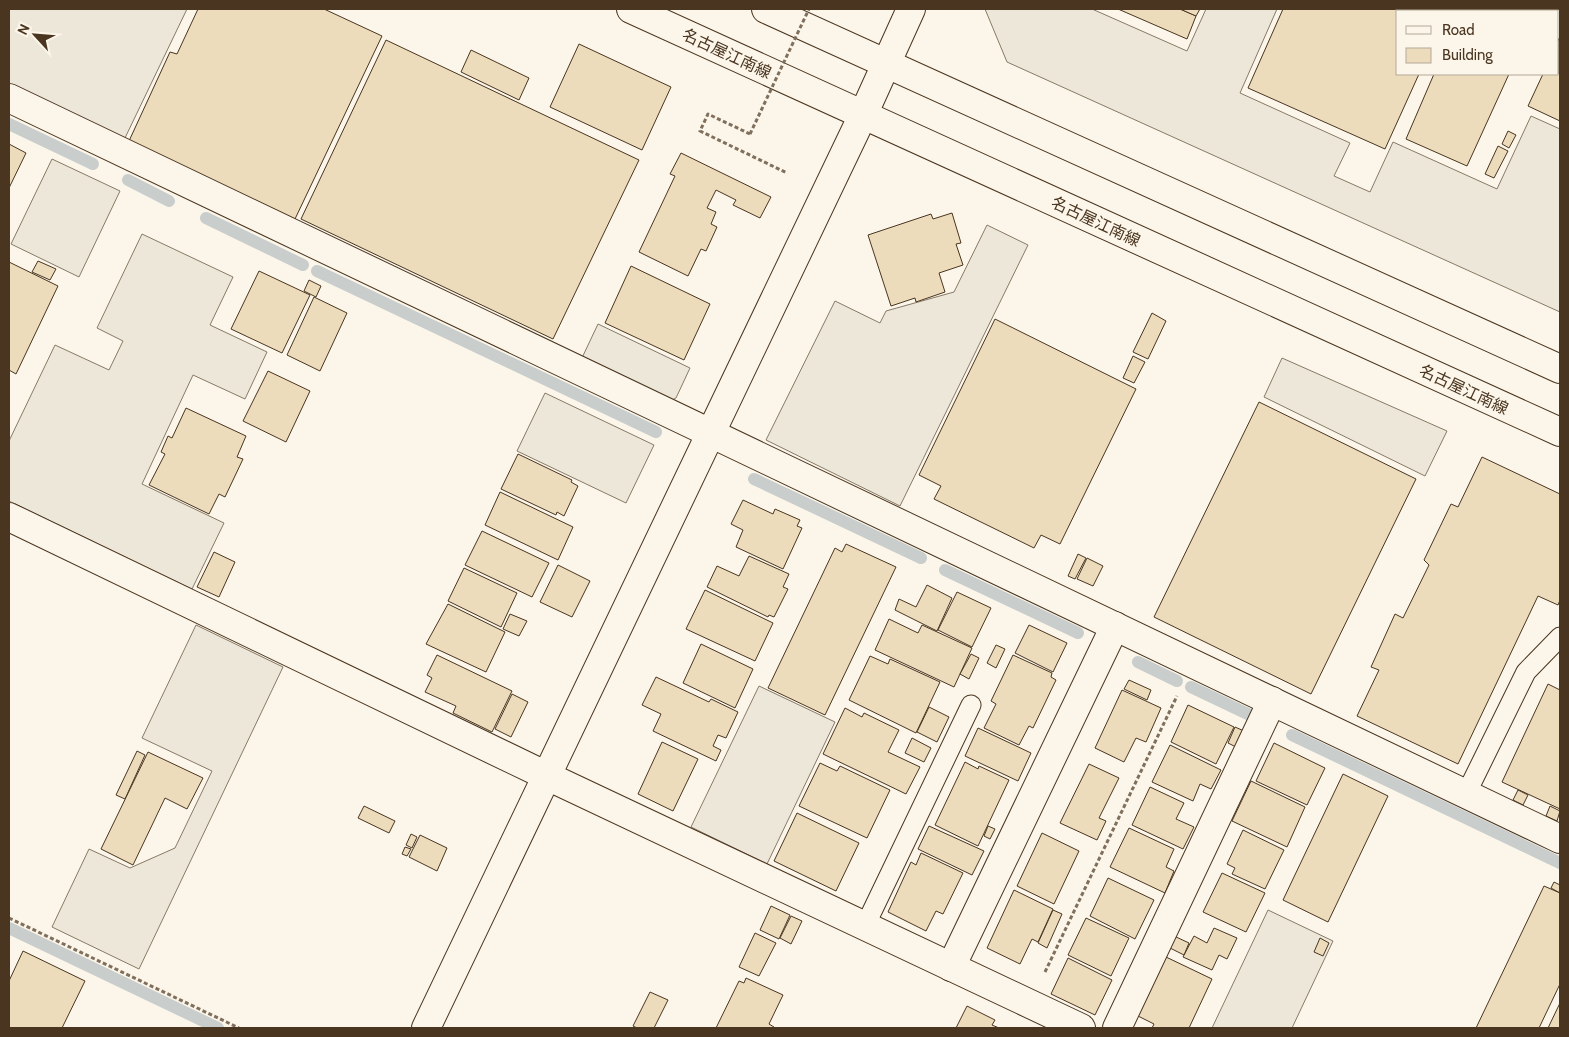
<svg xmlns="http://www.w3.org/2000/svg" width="1569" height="1037" viewBox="0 0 1569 1037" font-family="Cabin,'Noto Sans JP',sans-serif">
<rect width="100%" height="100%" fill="#fbf6e9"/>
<g fill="#ede7d9" stroke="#887966">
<path d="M9,9H187L124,140L9,85Z"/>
<path d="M985,9H1092L1187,51L1206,9H1277L1240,93L1350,143L1334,176L1370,192L1393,142L1497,189L1531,116L1560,129V312L1007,62Z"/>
<path d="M52,159L120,191L79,277L11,244Z"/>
<path d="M987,225L1028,245L900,506L766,440L835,301L880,323L886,311L954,292Z"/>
<path d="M142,234L233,277L210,325L267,352L245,399L193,375L142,484L224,523L192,589L9,501V441L55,345L109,370L123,341L97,328Z"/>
<path d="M598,324L690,368L676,398L668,402L581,360Z"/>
<path d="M1282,358L1447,431L1425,476L1264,397Z"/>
<path d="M545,393L654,445L626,503L517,451Z"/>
<path d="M196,625L283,667L139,969L52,927L89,849L130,868L175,848L212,771L142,738Z"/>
<path d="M759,686L835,722L767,864L691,827Z"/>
<path d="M1268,910L1333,941L1292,1028H1212Z"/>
</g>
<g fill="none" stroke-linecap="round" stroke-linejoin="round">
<g stroke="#c9cecd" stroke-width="12">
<path d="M9,124L93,164"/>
<path d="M128,180L169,201"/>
<path d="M206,218L303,265"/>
<path d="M317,271L656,432"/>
<path d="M754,479L921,558"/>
<path d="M945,570L1078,633"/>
<path d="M1138,662L1177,681"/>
<path d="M1191,687L1252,716"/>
<path d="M1292,735L1560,863"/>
<path d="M9,928L218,1028"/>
</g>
</g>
<g fill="#ecdcbc" stroke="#4a3520">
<path d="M198,9H324L382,36L295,219L129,141L170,52L177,54Z"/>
<path d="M1118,9H1180L1196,16L1187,39Z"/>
<path d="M1180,9H1200L1196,16Z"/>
<path d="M1283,9H1447L1446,11H1398V74H1419L1385,149L1248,88Z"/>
<path d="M1463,9H1538L1536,11H1462Z"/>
<path d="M1560,36V121L1528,106L1543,74H1558V41Z"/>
<path d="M386,40L639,160L553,339L301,219Z"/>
<path d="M579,44L671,87L642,150L550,107Z"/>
<path d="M471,50L529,78L519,100L461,72Z"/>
<path d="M1434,74H1509L1467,166L1406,139Z"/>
<path d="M1508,131L1516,135L1509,148L1502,144Z"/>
<path d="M9,144L26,153L9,188Z"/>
<path d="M1498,146L1508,151L1494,178L1485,174Z"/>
<path d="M681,153L771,197L760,218L733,205L736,200L716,190L707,208L716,212L711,224L717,227L706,251L701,249L688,276L639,252L675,176L670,174Z"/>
<path d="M952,213L961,243L956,244L963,265L939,273L945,292L916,302L915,298L891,306L868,235L931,214L933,219Z"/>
<path d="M38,261L56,269L50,280L32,272Z"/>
<path d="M9,262L58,286L16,374L9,370Z"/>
<path d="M631,266L710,304L684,360L605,323Z"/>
<path d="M259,271L310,295L282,353L231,329Z"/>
<path d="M309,280L321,286L316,297L304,291Z"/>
<path d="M314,297L347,313L320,371L287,355Z"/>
<path d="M1152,313L1166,321L1148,359L1133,352Z"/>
<path d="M995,319L1136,389L1060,544L1041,535L1034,548L934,499L941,486L919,475Z"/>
<path d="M1133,356L1145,362L1134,383L1123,378Z"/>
<path d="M268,371L310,391L286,442L243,421Z"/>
<path d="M1259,402L1416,479L1311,694L1154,617Z"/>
<path d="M186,408L246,436L237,457L243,459L225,497L219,494L209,514L149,485L165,454L161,452L168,436L172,438Z"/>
<path d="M518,454L572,480L571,482L578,486L564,516L557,512L556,515L501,489Z"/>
<path d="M1482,457L1560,494V600L1558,605L1538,596L1458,764L1357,716L1379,670L1371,667L1395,614L1403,618L1429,565L1424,560L1451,504L1458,507Z"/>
<path d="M500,492L573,527L558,560L485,525Z"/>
<path d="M743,500L773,514L775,509L800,520L797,526L802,528L783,569L736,547L743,530L731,524Z"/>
<path d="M482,531L549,563L532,597L465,565Z"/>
<path d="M846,544L896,567L825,715L768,688L835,548L842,552Z"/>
<path d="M214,552L235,562L219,597L197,587Z"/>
<path d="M1078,554L1086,558L1075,579L1068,576Z"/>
<path d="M749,556L789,574L783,587L788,589L774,617L769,615L768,617L707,587L717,566L739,576Z"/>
<path d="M1087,558L1103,566L1093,586L1077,579Z"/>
<path d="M558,565L590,581L572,617L540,602Z"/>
<path d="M464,568L517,593L501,627L448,601Z"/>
<path d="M927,585L952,598L937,631L895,610L899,599L916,607Z"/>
<path d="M705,590L773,623L755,661L686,629Z"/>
<path d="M957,592L991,608L972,647L938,630Z"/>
<path d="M448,604L505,632L486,672L426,644Z"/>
<path d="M510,614L527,621L519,636L503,629Z"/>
<path d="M889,619L918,633L922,625L972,648L954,687L875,650Z"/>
<path d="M1029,625L1067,643L1053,672L1015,653Z"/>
<path d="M701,644L753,669L735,708L683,683Z"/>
<path d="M996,645L1005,649L996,668L987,663Z"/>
<path d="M971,654L979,658L969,679L960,674Z"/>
<path d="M437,655L512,691L492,732L453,713L456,706L425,692L432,678L427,675Z"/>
<path d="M1013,655L1052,673L1051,677L1056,680L1033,728L1029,726L1019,745L984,728L996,704L991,701Z"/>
<path d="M870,656L888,664L890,659L940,682L916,733L849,700Z"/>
<path d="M656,677L709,702L711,699L738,712L726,738L718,735L713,746L721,750L716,761L653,731L661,714L642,705Z"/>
<path d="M1129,680L1151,690L1147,700L1124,689Z"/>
<path d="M1548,684L1560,690V809L1502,782Z"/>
<path d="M1122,690L1161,708L1146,742L1136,738L1124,762L1095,748Z"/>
<path d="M512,694L528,702L511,737L495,729Z"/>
<path d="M1188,705L1234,727L1216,764L1171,742Z"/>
<path d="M929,707L949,717L937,742L917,732Z"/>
<path d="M845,708L862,717L864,713L899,730L888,752L920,767L906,794L823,754Z"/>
<path d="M1235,727L1244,731L1236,747L1228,743Z"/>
<path d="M978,728L1031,753L1018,781L965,756Z"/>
<path d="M912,738L931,748L924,762L905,753Z"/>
<path d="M662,742L698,759L673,811L638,794Z"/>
<path d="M1274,743L1325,768L1307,805L1256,781Z"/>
<path d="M1170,745L1221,770L1211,789L1200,784L1193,801L1152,782Z"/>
<path d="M137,751L145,755L125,799L116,795Z"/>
<path d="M148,752L203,778L187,809L165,798L133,865L101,849Z"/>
<path d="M965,762L978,769L979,766L1009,780L978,846L935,825Z"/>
<path d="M820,763L837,771L840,766L890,790L867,838L799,806Z"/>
<path d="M1089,764L1119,778L1099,818L1106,821L1097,840L1060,823Z"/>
<path d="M1343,774L1388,796L1328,922L1283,900Z"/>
<path d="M1251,781L1305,807L1287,847L1232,821Z"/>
<path d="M1150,787L1184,803L1176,819L1194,827L1183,849L1132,825Z"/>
<path d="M1518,790L1528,795L1523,805L1513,800Z"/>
<path d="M364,806L395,821L389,833L358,818Z"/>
<path d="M1550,806L1560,811L1557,821L1546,816Z"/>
<path d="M797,813L859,843L836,891L774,861Z"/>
<path d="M929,826L984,851L972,875L918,849Z"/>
<path d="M988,826L995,829L990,839L984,836Z"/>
<path d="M1129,828L1174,849L1166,867L1174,871L1165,893L1110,867Z"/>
<path d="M1243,830L1284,850L1265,889L1232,874L1235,868L1227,864Z"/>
<path d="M1042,833L1079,851L1054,904L1017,886Z"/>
<path d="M411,834L417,837L412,848L406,845Z"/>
<path d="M420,835L447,848L437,871L409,857Z"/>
<path d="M405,847L411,849L407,856L402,854Z"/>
<path d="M921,853L963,873L943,914L936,911L926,931L888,912L911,862L916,865Z"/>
<path d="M1222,873L1265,893L1246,932L1203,912Z"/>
<path d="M1108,878L1154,900L1135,939L1090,916Z"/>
<path d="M1554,882L1560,885V893L1551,888Z"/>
<path d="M1544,886L1560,893V984L1539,1028H1476Z"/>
<path d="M1014,890L1053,909L1038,942L1032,939L1020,964L987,948Z"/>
<path d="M771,906L790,915L779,939L760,930Z"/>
<path d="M1053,910L1062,914L1047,948L1038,943Z"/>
<path d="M791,916L802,921L791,944L780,938Z"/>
<path d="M1086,918L1129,938L1111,976L1068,955Z"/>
<path d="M1214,928L1237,938L1227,959L1219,955L1212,970L1183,957L1194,936L1207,943Z"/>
<path d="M755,933L776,943L759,976L739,967Z"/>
<path d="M1174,936L1189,943L1184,955L1168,947Z"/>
<path d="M1320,938L1329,943L1323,956L1314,952Z"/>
<path d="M23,951L85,981L62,1028H9V981Z"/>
<path d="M1166,957L1212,979L1189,1028H1152L1154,1024L1138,1016Z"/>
<path d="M1068,958L1112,980L1095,1015L1051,994Z"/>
<path d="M746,978L783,995L769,1024L774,1027L773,1028H716L739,981L744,983Z"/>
<path d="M650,992L668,1000L654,1028H637L633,1026Z"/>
<path d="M1560,1003V1028H1548Z"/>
<path d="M967,1006L995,1020L992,1025L999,1028H956Z"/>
</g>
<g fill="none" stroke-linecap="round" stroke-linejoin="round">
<defs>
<g id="service">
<path d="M1466,794L1526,672L1560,637"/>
<path d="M865,926L971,705"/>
</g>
<g id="minor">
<path d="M9,98L1560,839"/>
<path d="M9,517L547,776L1081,1028"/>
<path d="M951,967L1115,626"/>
<path d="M1117,1028L1272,701"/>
</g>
<path id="tertiary" d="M426,1028L863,115"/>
<path id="secondary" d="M863,115L911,9"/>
<g id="primary">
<path d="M631,9L1560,432"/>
<path d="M766,9L1560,369"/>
</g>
</defs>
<use href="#service" stroke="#4a3520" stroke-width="21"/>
<use href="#minor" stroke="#4a3520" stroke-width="30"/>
<use href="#tertiary" stroke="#4a3520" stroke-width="30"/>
<use href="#secondary" stroke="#4a3520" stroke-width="30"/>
<use href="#primary" stroke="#4a3520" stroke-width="30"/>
<g stroke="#7f6f5c" stroke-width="3" stroke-dasharray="4 2.5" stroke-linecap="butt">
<path d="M750,134L708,114L700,131L787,173"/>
<path d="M9,918L239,1028"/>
<path d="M1045,972L1177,696"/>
</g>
<use href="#service" stroke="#fbf6e9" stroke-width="19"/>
<use href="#minor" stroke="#fbf6e9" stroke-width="28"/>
<use href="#tertiary" stroke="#fbf6e9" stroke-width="28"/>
<use href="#secondary" stroke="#fbf6e9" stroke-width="28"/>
<use href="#primary" stroke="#fbf6e9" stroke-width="28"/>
<path stroke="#7f6f5c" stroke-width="3" stroke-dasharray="4 2.5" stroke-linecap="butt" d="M750,134L809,9"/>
</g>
<g text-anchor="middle" stroke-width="4" stroke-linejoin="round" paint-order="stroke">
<g font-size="16" fill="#4a3520" stroke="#fbf6e9">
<text transform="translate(727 53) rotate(25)" y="6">名古屋江南線</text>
<text transform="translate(1096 221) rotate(25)" y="6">名古屋江南線</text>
<text transform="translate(1464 389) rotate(25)" y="6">名古屋江南線</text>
</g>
</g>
<rect width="1569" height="1037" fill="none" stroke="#4a3520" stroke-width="20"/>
<rect x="1396" y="10" width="162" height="65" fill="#fbf6e9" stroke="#b4a999"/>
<rect x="1406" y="26" width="25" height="8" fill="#fbf6e9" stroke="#b4a999"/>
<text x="1442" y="35" font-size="15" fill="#4a3520">Road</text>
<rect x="1406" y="48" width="25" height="15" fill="#ecdcbc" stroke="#b4a999"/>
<text x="1442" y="60" font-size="15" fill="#4a3520">Building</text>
<g transform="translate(35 35) rotate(296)" stroke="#fbf6e9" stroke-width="4" paint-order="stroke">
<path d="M0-4L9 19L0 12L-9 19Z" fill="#4a3520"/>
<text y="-8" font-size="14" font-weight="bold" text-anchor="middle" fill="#4a3520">N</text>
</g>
</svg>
